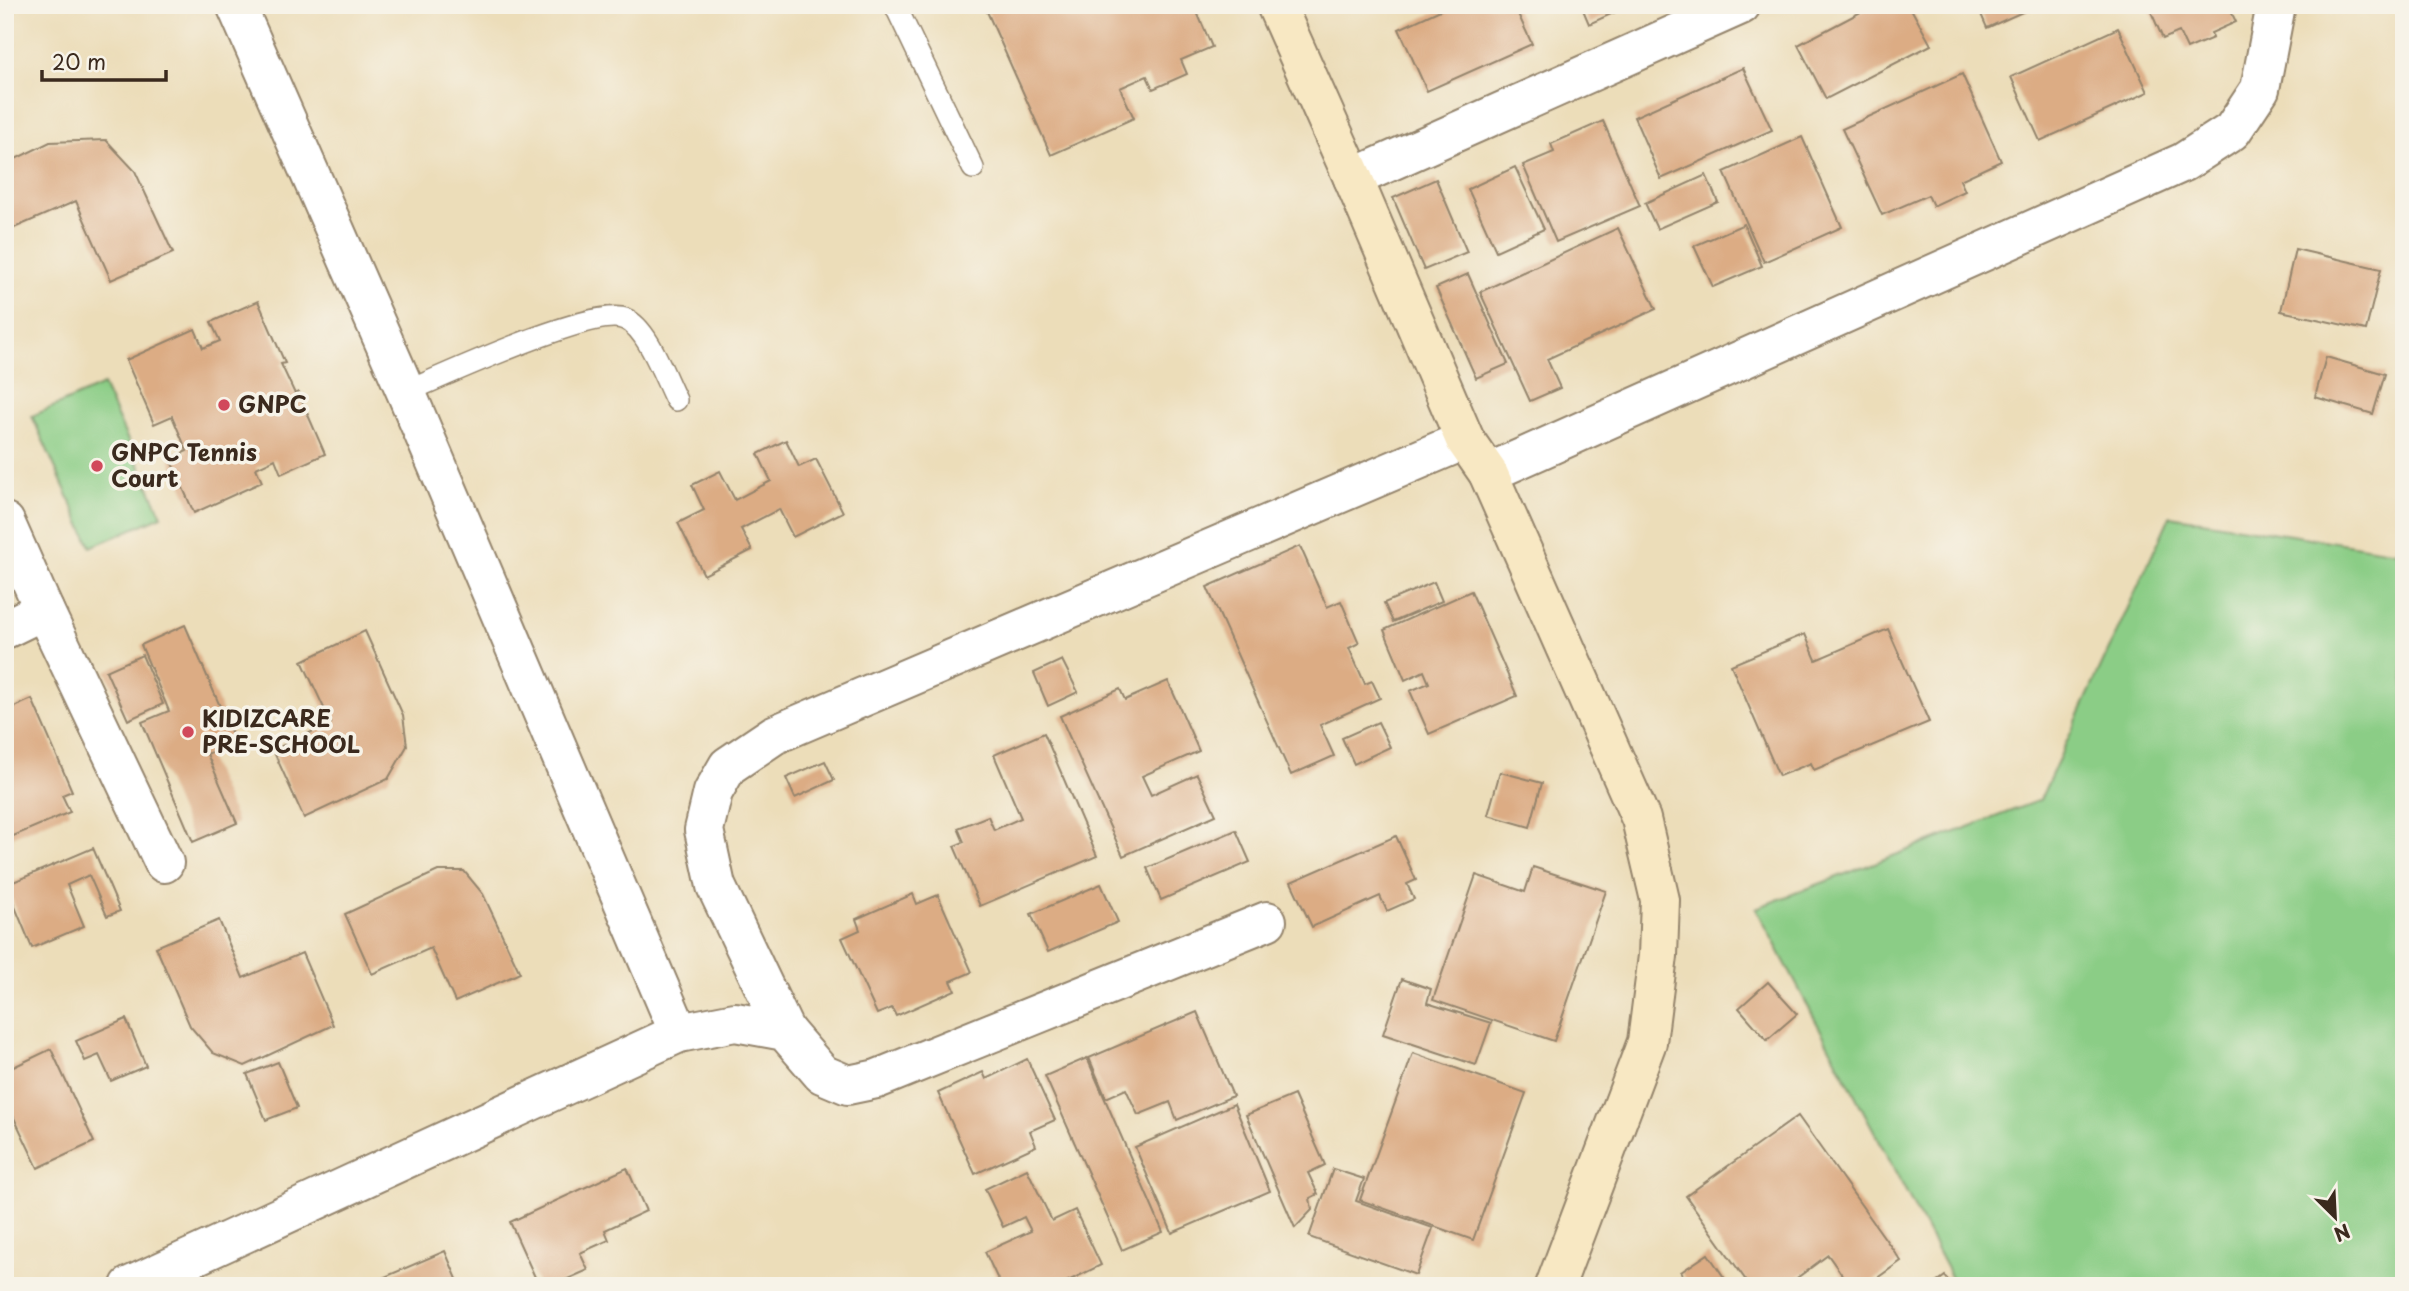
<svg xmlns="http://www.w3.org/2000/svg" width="2409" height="1291" viewBox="0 0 2409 1291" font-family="'Playpen Sans',sans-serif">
<rect width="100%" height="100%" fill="#f7f3e8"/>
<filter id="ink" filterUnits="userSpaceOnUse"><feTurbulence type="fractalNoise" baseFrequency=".0143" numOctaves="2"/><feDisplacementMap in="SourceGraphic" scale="14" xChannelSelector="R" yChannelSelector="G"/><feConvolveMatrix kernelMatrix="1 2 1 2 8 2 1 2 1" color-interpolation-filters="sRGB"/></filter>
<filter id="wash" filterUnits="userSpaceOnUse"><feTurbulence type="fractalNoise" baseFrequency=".00686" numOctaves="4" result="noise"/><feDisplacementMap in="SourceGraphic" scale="28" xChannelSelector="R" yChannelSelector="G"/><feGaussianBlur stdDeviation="1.57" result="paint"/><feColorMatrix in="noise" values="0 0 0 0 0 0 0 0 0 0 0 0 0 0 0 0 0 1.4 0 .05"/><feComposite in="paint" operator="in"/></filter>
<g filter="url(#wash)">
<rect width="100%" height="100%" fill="#ecddb9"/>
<g fill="#8bcd86" stroke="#637c52" stroke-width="2">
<path d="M103,385L162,516L91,547L32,416Z"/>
<path d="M2170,516L2404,553V1286H1956L1756,908L2040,800Z"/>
</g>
<g id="blocks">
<g fill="#dcac84">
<path d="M988,5H1078L1080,12L1095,5H1194L1212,47L1181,60L1187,74L1153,89L1147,76L1120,88L1134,118L1051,155L985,7Z"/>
<path d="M1451,5H1514L1532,44L1427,91L1399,29Z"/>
<path d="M1581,5H1631L1589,24Z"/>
<path d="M1874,5H1909L1931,45L1826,99L1798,45Z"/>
<path d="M1977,5H2038L1987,28Z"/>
<path d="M2148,5H2228L2236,22L2211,33L2213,38L2187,49L2179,32L2163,39Z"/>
<path d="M2118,28L2148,92L2040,141L2011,77Z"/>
<path d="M1743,68L1772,130L1661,179L1634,117Z"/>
<path d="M1962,74L2001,161L1960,180L1965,191L1933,206L1928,195L1882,215L1842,129Z"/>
<path d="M1603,121L1640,206L1556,242L1523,165L1554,152L1551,144Z"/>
<path d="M1802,137L1842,227L1764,262L1724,172Z"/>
<path d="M106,140L135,171L173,253L111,280L76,201L5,232V164L50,142Z"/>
<path d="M1515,167L1544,229L1496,251L1468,189Z"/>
<path d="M1706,175L1718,202L1657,229L1645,203Z"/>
<path d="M1436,179L1467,252L1424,270L1393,198Z"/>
<path d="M1744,224L1762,266L1713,287L1694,246Z"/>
<path d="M1618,228L1656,309L1547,359L1560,388L1530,401L1480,292Z"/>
<path d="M2295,249L2381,269L2366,330L2281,311Z"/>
<path d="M1468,274L1508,364L1476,378L1436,288Z"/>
<path d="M258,301L285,363L281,364L295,394L298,392L325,454L281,474L275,459L256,468L262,482L194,513L170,459L187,451L172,416L154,424L126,360L195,329L203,348L220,341L211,322Z"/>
<path d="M2326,357L2385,374L2373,414L2315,397Z"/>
<path d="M786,440L799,467L816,459L843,512L793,537L779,509L741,529L752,550L704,575L678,523L704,510L692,485L720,471L735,500L771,481L758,454Z"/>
<path d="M1300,546L1327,607L1341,601L1359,643L1349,648L1365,684L1372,681L1380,698L1320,725L1334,756L1291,775L1207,587Z"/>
<path d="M1434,582L1442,601L1393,622L1384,603Z"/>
<path d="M1471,591L1517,696L1429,734L1410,691L1429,683L1424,671L1405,680L1384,630Z"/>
<path d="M185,625L235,741L207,754L237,823L193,842L142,722L169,711L141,645Z"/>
<path d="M1888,629L1929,722L1814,770L1811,763L1779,776L1731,665L1805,634L1816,660Z"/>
<path d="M365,631L403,715L407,746L388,779L304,818L273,750L331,723L302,661Z"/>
<path d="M142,655L163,704L128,720L106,671Z"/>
<path d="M1062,660L1078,692L1048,706L1034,673Z"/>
<path d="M1168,681L1199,751L1142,776L1151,795L1197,774L1216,815L1123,856L1060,716L1120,689L1125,700Z"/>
<path d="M32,699L72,791L62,795L70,812L11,837L5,825V711Z"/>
<path d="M1378,722L1390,747L1354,764L1342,738Z"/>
<path d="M1044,733L1097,856L980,906L954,846L964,842L958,828L988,816L994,830L1021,818L994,755Z"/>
<path d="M825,761L834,780L795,798L786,778Z"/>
<path d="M1500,772L1542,783L1530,827L1488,815Z"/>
<path d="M1236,830L1250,862L1161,900L1147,868Z"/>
<path d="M1396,836L1416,880L1407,884L1414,899L1387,911L1380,896L1312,927L1291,882Z"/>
<path d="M93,848L120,911L107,916L89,875L67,885L84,926L32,948L6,885Z"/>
<path d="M1533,867L1606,891L1554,1041L1433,1000L1476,875L1525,892Z"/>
<path d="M438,871H464L483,894L520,973L455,1002L431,948L372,974L345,914Z"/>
<path d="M1101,884L1118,922L1048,952L1031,914Z"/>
<path d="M913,894L917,904L938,895L972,972L951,981L955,990L896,1016L892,1008L877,1014L842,938L860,930L856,919Z"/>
<path d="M219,920L243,978L302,953L333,1025L245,1066L213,1053L190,1026L156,947Z"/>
<path d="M1402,979L1431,989L1427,1003L1491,1023L1476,1065L1383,1034Z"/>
<path d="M1768,982L1797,1014L1767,1040L1739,1008Z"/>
<path d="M1197,1012L1233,1096L1177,1120L1170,1102L1138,1115L1126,1089L1106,1098L1089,1058Z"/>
<path d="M126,1019L146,1066L111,1081L99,1055L85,1061L76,1041Z"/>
<path d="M51,1049L94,1142L38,1168L5,1099V1071Z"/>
<path d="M1413,1053L1526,1093L1473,1240L1360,1200Z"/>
<path d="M1087,1058L1163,1232L1122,1250L1045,1076Z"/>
<path d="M1027,1059L1055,1120L1030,1131L1036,1146L975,1174L938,1093L983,1072L986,1079Z"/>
<path d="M278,1062L297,1108L266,1120L247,1074Z"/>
<path d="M1294,1095L1325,1165L1308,1173L1318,1194L1310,1198L1312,1210L1295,1228L1246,1115Z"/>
<path d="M1234,1104L1270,1191L1172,1233L1135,1147Z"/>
<path d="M1798,1116L1901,1261L1866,1286H1850L1828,1255L1786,1286H1750L1686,1196Z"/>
<path d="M627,1168L646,1211L605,1230L609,1240L580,1253L588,1270L552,1286H539L510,1222Z"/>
<path d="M1027,1169L1052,1221L1075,1210L1101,1265L1058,1286H1001L985,1252L1031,1231L1024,1217L1003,1227L985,1189Z"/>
<path d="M1333,1169L1364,1179L1356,1201L1433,1228L1416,1275L1309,1237Z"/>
<path d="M445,1251L460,1286H364Z"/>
<path d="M1708,1254L1730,1286H1690L1681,1272Z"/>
<path d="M1945,1276L1952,1286H1932Z"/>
</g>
</g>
</g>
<g filter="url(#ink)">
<use href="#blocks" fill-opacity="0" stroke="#94846c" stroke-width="2"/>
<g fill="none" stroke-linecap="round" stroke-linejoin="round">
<defs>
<g id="lane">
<path d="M895,5L973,168"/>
<path d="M406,392C443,376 594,306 625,319C648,328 665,379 676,400"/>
</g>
<g id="street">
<path d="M236,5L406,392L679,1033"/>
<path d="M1353,178L1741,5"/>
<path d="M1488,473L2184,162L2232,131L2260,89L2276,5"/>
<path d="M5,522L44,610L164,863"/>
<path d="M5,629L44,610"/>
<path d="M785,1031L716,886L704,830L713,792L728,766L774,735L1465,440"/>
<path d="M130,1286L679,1033L735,1022L785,1031L822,1074L848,1085L877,1079L1267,921"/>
</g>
<path id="secondary" d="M1276,5L1353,178L1465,440L1488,473L1641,819L1660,900L1658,956L1647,1042L1555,1286"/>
</defs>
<use href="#lane" stroke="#94846c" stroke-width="24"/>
<use href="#street" stroke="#94846c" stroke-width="42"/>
<use href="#secondary" stroke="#94846c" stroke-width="42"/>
<use href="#lane" stroke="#fff" stroke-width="21"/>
<use href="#street" stroke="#fff" stroke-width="38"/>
<use href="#secondary" stroke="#f8e8c3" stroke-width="38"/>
</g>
</g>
<g fill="#d1495b" stroke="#f7f3e8" stroke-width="2.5">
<circle cx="224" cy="405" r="7"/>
<circle cx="97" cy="466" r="7"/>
<circle cx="188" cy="732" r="7"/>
</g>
<g text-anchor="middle" stroke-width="7" stroke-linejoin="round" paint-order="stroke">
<g font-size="23" font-weight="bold" fill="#3b2a1e" stroke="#f7f3e8" text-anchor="start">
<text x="238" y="413">GNPC</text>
<text x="111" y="461">GNPC Tennis<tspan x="111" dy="26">Court</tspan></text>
<text x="202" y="727">KIDIZCARE<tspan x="202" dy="26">PRE-SCHOOL</tspan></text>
</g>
</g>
<rect width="2409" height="1291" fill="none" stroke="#f7f3e8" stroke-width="28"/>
<g transform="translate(2335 1217) rotate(156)" stroke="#f7f3e8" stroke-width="5" paint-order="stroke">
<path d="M0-5L12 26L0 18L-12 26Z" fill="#3b2a1e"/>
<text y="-10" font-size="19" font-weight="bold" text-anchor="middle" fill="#3b2a1e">N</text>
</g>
<path d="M42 70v10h124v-10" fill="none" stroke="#3b2a1e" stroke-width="3.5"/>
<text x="52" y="70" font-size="21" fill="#3b2a1e" stroke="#f7f3e8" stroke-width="5" paint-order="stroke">20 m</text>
</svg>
